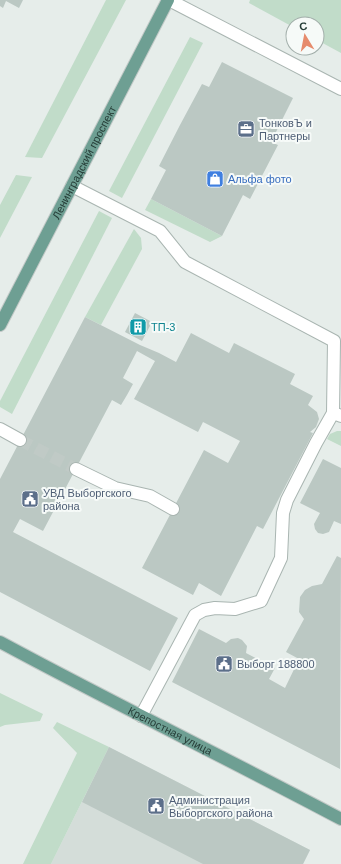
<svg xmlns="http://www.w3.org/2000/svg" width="341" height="864" viewBox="0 0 341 864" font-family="Helvetica,sans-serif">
<rect width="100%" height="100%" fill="#e6edea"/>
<path fill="#d4ddd9" d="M109,747L310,850L303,864H51Z"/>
<g fill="#c1dcc9">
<path d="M106,0H126L42,158L25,157Z"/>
<path d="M250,0H341V53L317,40V24H293V27L249,3Z"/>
<path d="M190,37L203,43L122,198L109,191Z"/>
<path d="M16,175L32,177L0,238V205Z"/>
<path d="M151,199L222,236L210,242L145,210Z"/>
<path d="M99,211L112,218L12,414L0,407V401Z"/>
<path d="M134,229L141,238L142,249L101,325L85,317Z"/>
<path d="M337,431H341V446L327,439L330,434Z"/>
<path d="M0,693L43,714L40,721L5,725L0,727Z"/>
<path d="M57,722L109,747L51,864H23L77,753L53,728Z"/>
</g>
<g fill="#bbc8c3">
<path d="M0,0H23L19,8L6,1L3,8L0,6Z"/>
<path d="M222,62L293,98L271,142L278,145L250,199L243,195L222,236L151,199L166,170L159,166L180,125L202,84L209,87Z"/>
<path d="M135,313L152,322L142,341L125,332Z"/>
<path d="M85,317L140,345L159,353L176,362L191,333L229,353L234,343L295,374L290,384L313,396L308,405L317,412L319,419L316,427L310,432L313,433L263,529L257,526L221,596L199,583L193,595L142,568L204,450L228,463L240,441L203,422L198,432L134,399L155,361L137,351L123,378L133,384L127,395L121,405L112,400L43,531L20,519L13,532L178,618L150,671L0,592V479Z"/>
<path d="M323,459L341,468V524L334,521L329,532L323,534L318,533L315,529L314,524L320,513L300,503Z"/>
<path d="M337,556L341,558L340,769L172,682L199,629L226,643L231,639L238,638L242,640L247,646L246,653L275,668L269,679L285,688L299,659L286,652L304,619L299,612L300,597L305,590L312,586L322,584Z"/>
<path d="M109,747L310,850L303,864H203L82,802Z"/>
</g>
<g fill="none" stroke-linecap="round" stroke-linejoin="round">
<path stroke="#c0cac6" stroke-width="12" stroke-dasharray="12 6" stroke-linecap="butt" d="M20,440L76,469"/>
<defs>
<g id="minor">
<path d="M169,0L341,89"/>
<path d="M72,186L160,231L185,262L334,341L333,413L341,416"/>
<path d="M0,429L20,440"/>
<path d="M76,469L115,488L150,496L173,509"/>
<path d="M141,716L195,615L204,610L215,608L235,609L261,601L281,558L283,513L287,500L316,443L333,413"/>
</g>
<g id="major">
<path id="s1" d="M0,325L168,0"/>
<path id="s2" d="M0,642C113,703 228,759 341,819"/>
</g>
</defs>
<use href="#minor" stroke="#a9b5b1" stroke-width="14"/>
<use href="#major" stroke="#c2c9c7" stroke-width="14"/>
<use href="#minor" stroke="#fff" stroke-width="12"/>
<use href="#major" stroke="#6e9f93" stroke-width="12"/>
</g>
<defs>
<symbol id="office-square" viewBox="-11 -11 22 22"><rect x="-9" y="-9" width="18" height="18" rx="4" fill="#5c6f8a" stroke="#f6faf8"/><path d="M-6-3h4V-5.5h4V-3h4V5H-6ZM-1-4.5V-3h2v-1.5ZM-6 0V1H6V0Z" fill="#fff"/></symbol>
<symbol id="shop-square" viewBox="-11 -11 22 22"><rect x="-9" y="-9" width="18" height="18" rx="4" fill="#3f7fe0" stroke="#f6faf8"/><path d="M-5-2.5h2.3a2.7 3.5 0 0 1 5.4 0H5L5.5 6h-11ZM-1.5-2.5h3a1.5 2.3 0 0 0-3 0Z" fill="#fff"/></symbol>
<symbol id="building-square" viewBox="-11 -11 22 22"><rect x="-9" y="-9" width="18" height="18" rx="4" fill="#0f9aa8" stroke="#f6faf8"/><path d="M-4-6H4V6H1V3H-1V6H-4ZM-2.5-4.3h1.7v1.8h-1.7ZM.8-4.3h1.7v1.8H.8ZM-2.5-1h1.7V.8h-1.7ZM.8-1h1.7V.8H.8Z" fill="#fff"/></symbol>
<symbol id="civic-square" viewBox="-11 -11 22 22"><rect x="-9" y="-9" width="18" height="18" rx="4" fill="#5c6f8a" stroke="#f6faf8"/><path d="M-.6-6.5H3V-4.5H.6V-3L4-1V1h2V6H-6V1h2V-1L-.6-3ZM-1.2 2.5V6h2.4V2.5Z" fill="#fff"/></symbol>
</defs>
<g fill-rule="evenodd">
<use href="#office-square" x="236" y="119" width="20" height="20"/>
<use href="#shop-square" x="205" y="169" width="20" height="20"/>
<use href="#building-square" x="128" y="317" width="20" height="20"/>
<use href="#civic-square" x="20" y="489" width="20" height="20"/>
<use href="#civic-square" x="214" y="654" width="20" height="20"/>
<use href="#civic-square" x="146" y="796" width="20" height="20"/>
</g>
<g text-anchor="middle" stroke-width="4" stroke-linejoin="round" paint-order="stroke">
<g font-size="11" fill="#4e5e75" stroke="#f6faf8" text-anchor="start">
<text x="259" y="127">ТонковЪ и<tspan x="259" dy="13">Партнеры</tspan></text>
<text x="43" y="497">УВД Выборгского<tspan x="43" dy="13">района</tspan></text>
<text x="237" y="668">Выборг 188800</text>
<text x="169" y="804">Администрация<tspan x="169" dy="13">Выборгского района</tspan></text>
</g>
<g font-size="11" fill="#263e38" stroke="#f6faf8">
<text dy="4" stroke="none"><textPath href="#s1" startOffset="183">Ленинградский проспект</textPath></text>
<text dy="4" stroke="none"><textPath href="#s2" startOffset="192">Крепостная улица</textPath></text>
</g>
<g font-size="11" fill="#366cbe" stroke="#f6faf8" text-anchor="start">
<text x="228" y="183">Альфа фото</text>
</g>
<g font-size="11" fill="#0d838f" stroke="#f6faf8" text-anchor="start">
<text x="151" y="331">ТП-3</text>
</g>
</g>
<g transform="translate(305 36) rotate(350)"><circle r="19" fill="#f6faf8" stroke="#a3afab"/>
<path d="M0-3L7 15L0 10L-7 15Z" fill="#e68b6c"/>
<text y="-6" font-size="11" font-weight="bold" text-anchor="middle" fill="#263e38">С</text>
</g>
</svg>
